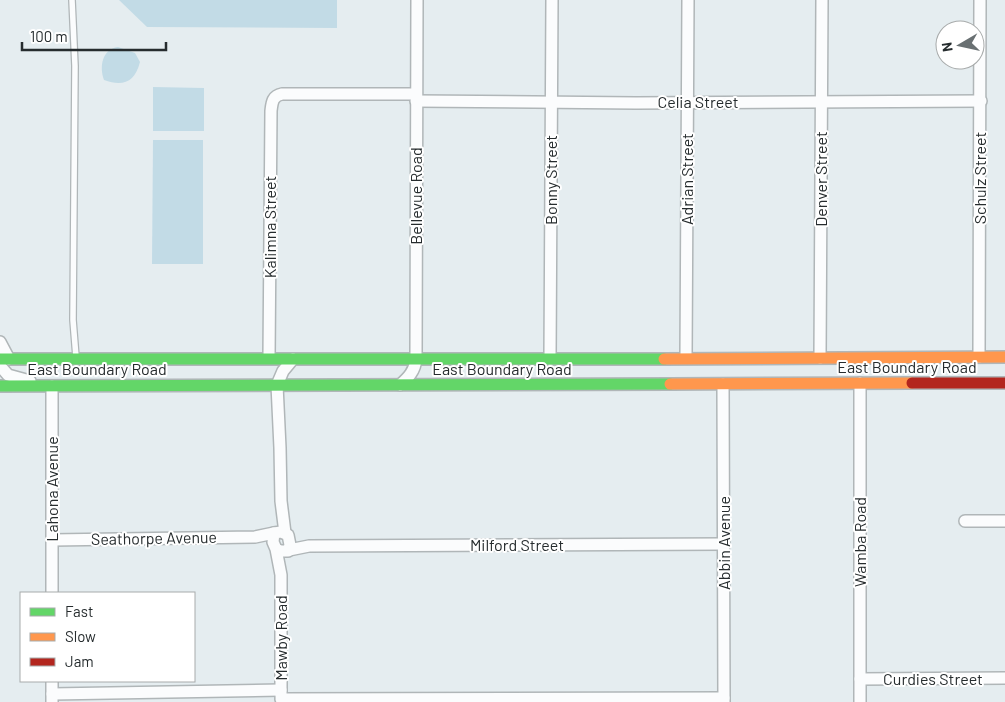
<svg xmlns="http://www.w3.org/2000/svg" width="1005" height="702" viewBox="0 0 1005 702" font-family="Barlow,sans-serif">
<rect width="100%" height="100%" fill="#e5edf0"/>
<g fill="#c2dbe6">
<path d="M119,0H337V28L147,27Z"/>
<path d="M118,47L135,53L140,62C135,82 123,87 104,80C99,67 102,49 118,47Z"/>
<path d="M153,87L204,88V131H153Z"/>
<path d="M153,140H203V264H152Z"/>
</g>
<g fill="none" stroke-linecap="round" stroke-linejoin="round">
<defs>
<path id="lane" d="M72,0L75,66L73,320L76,357"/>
<g id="street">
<path d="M416,101L636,103L981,101"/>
<path d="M0,342L9,359"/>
<path d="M979,357L980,0"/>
<path d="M269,358L271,111C272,103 272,96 282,94H416"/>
<path d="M686,358L688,0"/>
<path d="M820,358L822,0"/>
<path d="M550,359L552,0"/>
<path d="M0,366L8,375L30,381"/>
<path d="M860,383V702"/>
<path d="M723,384L724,702"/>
<path d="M400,385C408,378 415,371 416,359L417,0"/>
<path d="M965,521H1005"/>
<path d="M285,533L281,501L280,448L277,385L283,371L293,359"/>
<path d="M52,540L255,537L274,533"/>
<path d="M276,549L281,551H288L290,545L288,535L281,532L274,533L273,542L276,549L281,575V696"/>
<path d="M289,550L309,546L724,544"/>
<path d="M52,593V386"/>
<path d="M860,679L1005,678"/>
<path d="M52,694L281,690"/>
<path d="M281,699L724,698"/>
<path d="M52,702V681"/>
</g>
<g id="fast">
<path d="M0,359H664"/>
<path d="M0,386L670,384"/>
</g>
<g id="slow">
<path d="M664,359L1005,357"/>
<path d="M670,384L912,383"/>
</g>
<path id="jam" d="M912,383H1005"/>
</defs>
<use href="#lane" stroke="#b0b6b8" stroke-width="8"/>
<use href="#street" stroke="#b0b6b8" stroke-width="14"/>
<use href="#fast" stroke="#b0b6b8" stroke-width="14"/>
<use href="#slow" stroke="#b0b6b8" stroke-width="14"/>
<use href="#jam" stroke="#b0b6b8" stroke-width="14"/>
<use href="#lane" stroke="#fbfcfd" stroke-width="5.5"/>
<use href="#street" stroke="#fbfcfd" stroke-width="11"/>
<use href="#fast" stroke="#63d668" stroke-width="11"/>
<use href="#slow" stroke="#ff974d" stroke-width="11"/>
<use href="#jam" stroke="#b3261e" stroke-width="11"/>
</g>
<g text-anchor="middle" stroke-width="4" stroke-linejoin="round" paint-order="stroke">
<g font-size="16" fill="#262c2e" stroke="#fff">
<text x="698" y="108">Celia Street</text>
<text transform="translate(980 178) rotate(-90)" y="6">Schulz Street</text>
<text transform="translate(687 179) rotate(-90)" y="6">Adrian Street</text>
<text transform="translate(821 179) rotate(-90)" y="6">Denver Street</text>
<text transform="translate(551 180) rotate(-90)" y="6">Bonny Street</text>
<text transform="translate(416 196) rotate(-90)" y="6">Bellevue Road</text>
<text transform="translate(270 227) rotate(-90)" y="6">Kalimna Street</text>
<text x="907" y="373">East Boundary Road</text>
<text x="97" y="375">East Boundary Road</text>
<text x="502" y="375">East Boundary Road</text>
<text transform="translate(52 489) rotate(-90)" y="6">Lahona Avenue</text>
<text transform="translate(154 538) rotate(-1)" y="6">Seathorpe Avenue</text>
<text transform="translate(860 542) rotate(-90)" y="6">Wamba Road</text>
<text transform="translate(724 543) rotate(-90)" y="6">Abbin Avenue</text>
<text x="517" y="551">Milford Street</text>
<text transform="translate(281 638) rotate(-90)" y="6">Mawby Road</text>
<text x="933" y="685">Curdies Street</text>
</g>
</g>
<rect x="20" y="592" width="175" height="90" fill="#ffffff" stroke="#a8abab"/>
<rect x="30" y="608" width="25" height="8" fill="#63d668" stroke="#a8abab"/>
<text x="65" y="617" font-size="15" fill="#262c2e">Fast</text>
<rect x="30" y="633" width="25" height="8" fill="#ff974d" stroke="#a8abab"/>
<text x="65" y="642" font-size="15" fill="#262c2e">Slow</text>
<rect x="30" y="658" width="25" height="8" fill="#b3261e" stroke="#a8abab"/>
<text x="65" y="667" font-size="15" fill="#262c2e">Jam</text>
<g transform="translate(960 45) rotate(261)"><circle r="24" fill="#ffffff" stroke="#a8abab"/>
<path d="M0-4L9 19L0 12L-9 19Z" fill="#697072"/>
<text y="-8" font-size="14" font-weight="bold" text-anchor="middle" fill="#262c2e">N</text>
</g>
<path d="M22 42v8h144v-8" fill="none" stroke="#262c2e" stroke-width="2.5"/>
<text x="30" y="42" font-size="15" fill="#262c2e" stroke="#ffffff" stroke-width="4" paint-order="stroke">100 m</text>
</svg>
